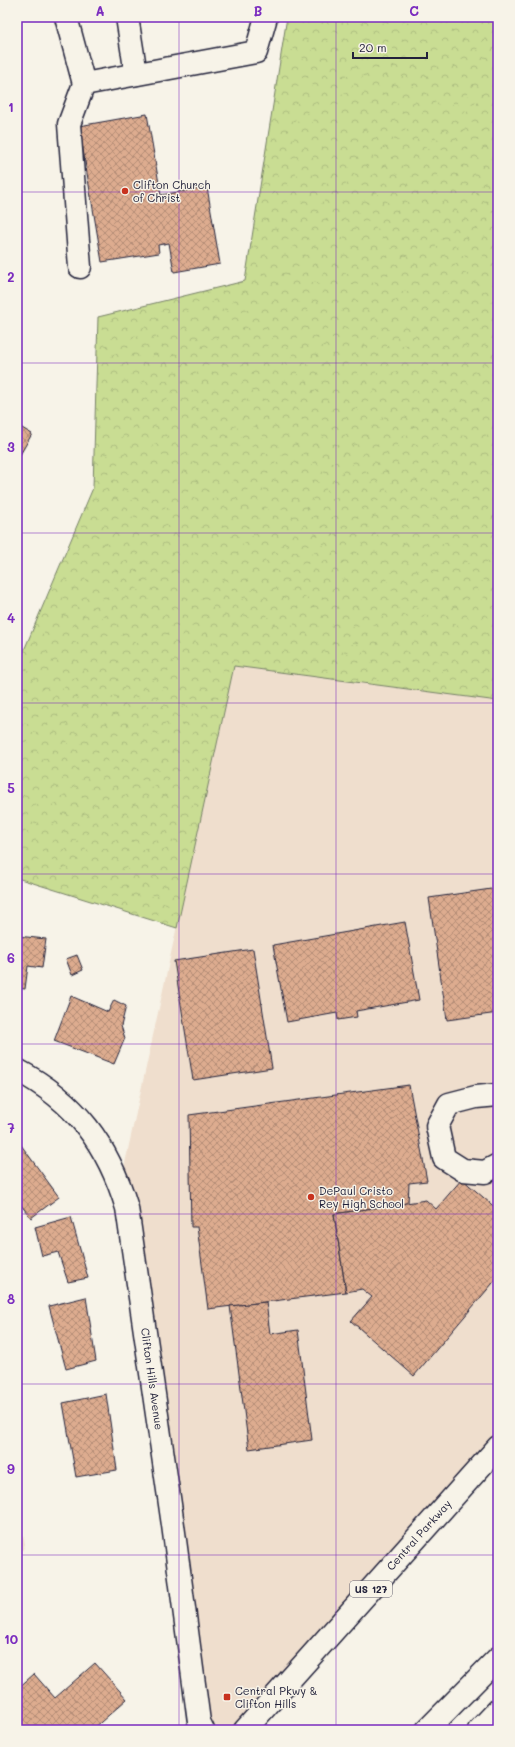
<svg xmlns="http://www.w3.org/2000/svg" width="515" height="1747" viewBox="0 0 515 1747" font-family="Mali,sans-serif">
<defs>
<pattern id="forest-crowns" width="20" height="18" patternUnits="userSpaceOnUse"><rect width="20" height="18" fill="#c9dd93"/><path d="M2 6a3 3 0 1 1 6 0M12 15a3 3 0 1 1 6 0" fill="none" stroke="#acbd80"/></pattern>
<pattern id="building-cross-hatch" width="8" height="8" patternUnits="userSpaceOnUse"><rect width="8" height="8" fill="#ddac8f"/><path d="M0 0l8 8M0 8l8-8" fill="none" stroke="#b38c76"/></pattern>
</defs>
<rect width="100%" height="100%" fill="#f7f3e8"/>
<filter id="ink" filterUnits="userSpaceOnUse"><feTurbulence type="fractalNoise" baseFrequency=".025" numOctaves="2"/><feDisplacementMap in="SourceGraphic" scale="8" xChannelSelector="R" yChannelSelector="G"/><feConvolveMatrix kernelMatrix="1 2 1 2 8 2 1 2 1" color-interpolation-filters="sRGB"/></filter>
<g filter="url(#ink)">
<g fill="#efdecd">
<path d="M234,666L498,701V1447L245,1730H203L120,1186Z"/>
<path d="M17,1512L25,1544L17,1563Z"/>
</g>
<path fill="url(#forest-crowns)" stroke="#768067" d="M287,17H498V701L234,666L177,928L17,878V656L22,655L93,488L98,317L245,281Z"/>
<g fill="url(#building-cross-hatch)" stroke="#22223b">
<path d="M147,114L161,195L207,187L220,264L174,272L169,243L158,245L159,253L102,262L79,126Z"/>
<path d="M17,425L32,434L17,460Z"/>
<path d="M498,888V1013L447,1020L429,898Z"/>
<path d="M405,922L419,1000L356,1011L357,1017L338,1020L337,1013L287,1022L273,945Z"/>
<path d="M17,936L46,939L42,968L28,966L25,989L17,988Z"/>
<path d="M253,949L272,1068L193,1080L174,961Z"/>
<path d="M77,955L83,970L72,975L66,959Z"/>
<path d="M71,996L108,1012L114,1000L126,1006L121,1026L125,1038L114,1064L54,1041Z"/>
<path d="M409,1085L427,1181L409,1183L408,1203L334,1214L346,1292L208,1309L197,1227H191L189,1115Z"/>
<path d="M21,1145L59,1197L31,1218L17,1200V1149Z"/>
<path d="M462,1179L498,1210V1277L414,1376L351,1321L372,1297L362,1289L346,1292L334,1214L426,1200L436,1209Z"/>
<path d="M71,1217L88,1278L68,1282L58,1252L42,1256L35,1227Z"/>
<path d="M86,1297L96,1361L66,1369L49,1306Z"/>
<path d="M266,1302L270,1334L298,1330L312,1440L249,1449L230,1306Z"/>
<path d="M106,1394L117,1470L76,1477L63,1403Z"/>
<path d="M95,1663L127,1699L92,1730H17V1689L34,1674L55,1698Z"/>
</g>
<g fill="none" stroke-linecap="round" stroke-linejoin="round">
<defs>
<g id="minor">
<path d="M66,17L84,84L69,124L80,267"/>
<path d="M127,17L136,74"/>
<path d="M84,84L256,52L266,17"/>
<path d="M17,1070C76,1101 108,1145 127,1208L173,1525L199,1722L203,1730"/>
<path d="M498,1095L476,1097L449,1104L437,1126L444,1158L463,1170L485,1172L498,1165"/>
</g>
<path id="major" d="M245,1730L498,1447"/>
<g id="highway">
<path d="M427,1730L498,1658"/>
<path d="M479,1730L498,1710"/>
</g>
</defs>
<use href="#minor" stroke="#22223b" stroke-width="25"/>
<use href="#major" stroke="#22223b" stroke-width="25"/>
<use href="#highway" stroke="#22223b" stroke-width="25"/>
<use href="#minor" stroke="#f7f3e8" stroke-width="22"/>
<use href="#major" stroke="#f7f3e8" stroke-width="22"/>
<use href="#highway" stroke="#f7f3e8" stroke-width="22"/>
</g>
</g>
<path fill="none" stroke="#7b2cbf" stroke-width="1" stroke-opacity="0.55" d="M179,17V1730M336,17V1730M17,192H498M17,363H498M17,533H498M17,703H498M17,874H498M17,1044H498M17,1214H498M17,1384H498M17,1555H498"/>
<g fill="#c8321e" stroke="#f7f3e8" stroke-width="1.5">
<circle cx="125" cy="191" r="4"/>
<circle cx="311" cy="1197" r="4"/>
<rect x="223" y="1693" width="8" height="8" rx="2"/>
</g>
<g text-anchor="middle" stroke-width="3" stroke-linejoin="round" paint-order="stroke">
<rect fill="#f7f3e8" stroke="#62616f" stroke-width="1" x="350" y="1581" width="42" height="16" rx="3"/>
<g font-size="10" font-weight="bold" fill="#22223b">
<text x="371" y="1593">US 127</text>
</g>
<g font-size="11" fill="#22223b" stroke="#f7f3e8" text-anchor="start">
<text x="133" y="189">Clifton Church<tspan x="133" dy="13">of Christ</tspan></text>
<text x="319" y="1195">DePaul Cristo<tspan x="319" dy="13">Rey High School</tspan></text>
<text x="235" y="1695">Central Pkwy &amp;<tspan x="235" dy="13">Clifton Hills</tspan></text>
</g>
<g font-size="11" fill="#22223b" stroke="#f7f3e8">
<text transform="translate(152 1379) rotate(82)" y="4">Clifton Hills Avenue</text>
<text transform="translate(419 1535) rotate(-48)" y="4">Central Parkway</text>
</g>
</g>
<rect width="515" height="1747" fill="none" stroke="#f7f3e8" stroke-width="44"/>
<path d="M353 52v6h74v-6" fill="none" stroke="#22223b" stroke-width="2"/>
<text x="359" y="52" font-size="12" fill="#22223b" stroke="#f7f3e8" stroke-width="3" paint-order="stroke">20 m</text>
<rect x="22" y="22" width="471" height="1703" fill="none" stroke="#7b2cbf" stroke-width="1.5"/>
<g font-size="13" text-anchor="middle" font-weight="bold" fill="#7b2cbf">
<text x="100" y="16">A</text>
<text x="258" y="16">B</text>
<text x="414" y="16">C</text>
<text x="11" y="112">1</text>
<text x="11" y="282">2</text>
<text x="11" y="452">3</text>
<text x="11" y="623">4</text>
<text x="11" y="793">5</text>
<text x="11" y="963">6</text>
<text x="11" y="1133">7</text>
<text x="11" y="1304">8</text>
<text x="11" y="1474">9</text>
<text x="11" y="1644">10</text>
</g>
</svg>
